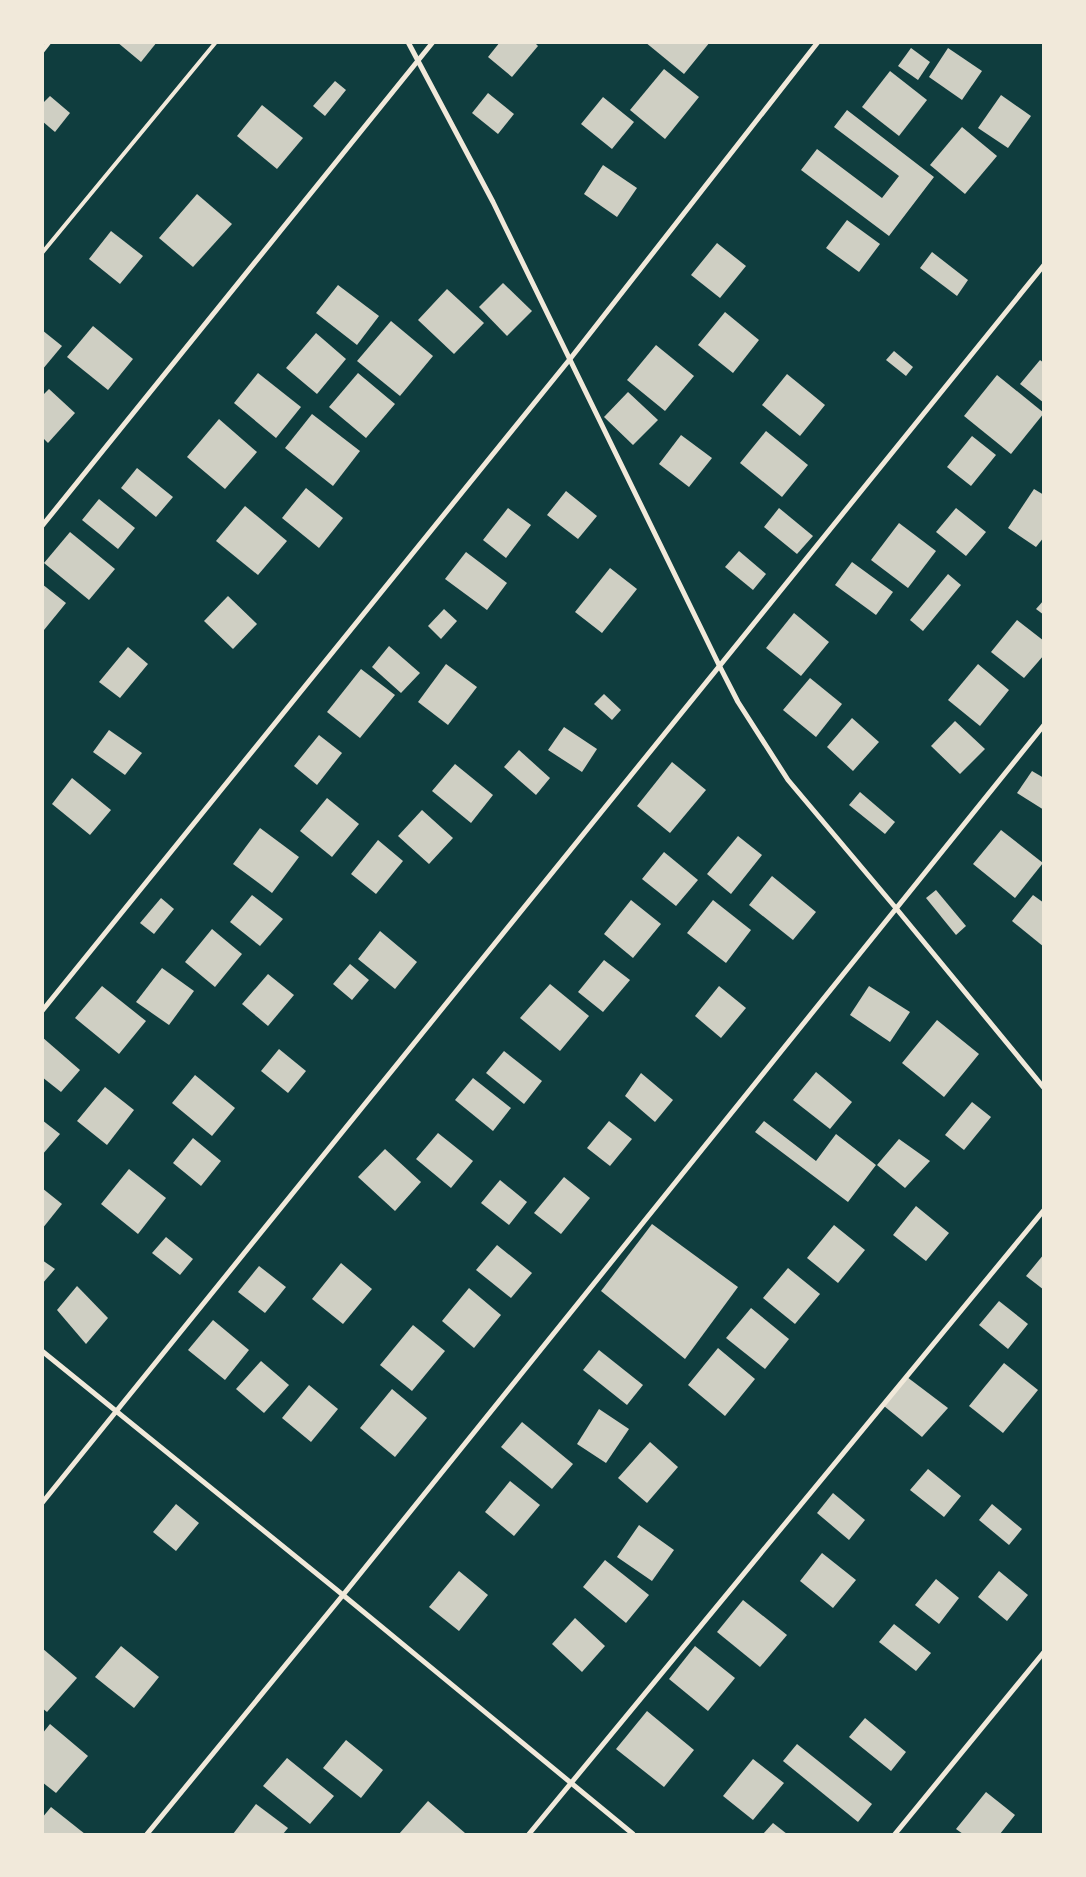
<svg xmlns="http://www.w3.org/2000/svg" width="1086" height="1877" viewBox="0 0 1086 1877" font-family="'Times New Roman',serif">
<rect width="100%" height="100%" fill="#0f3d3e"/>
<g fill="#cfcfc3">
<path d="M117,42H157L141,62Z"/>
<path d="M500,42H534L538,46L512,77L488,57Z"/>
<path d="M645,42H710L684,74Z"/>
<path d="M911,48L930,62L918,80L898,66Z"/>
<path d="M948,48L982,71L962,100L929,77Z"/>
<path d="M664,69L699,97L665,139L630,110Z"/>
<path d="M890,71L927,100L899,136L862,107Z"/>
<path d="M335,81L346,90L325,116L313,106Z"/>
<path d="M488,93L514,114L498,134L472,113Z"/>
<path d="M1001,95L1031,116L1008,148L978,128Z"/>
<path d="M50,96L70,113L55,132L42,121V104Z"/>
<path d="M603,97L634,122L612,149L581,124Z"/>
<path d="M262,105L303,138L277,169L237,136Z"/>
<path d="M847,110L934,177L889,236L801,170L817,149L882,198L899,176L834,127Z"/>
<path d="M962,127L997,156L965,194L930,165Z"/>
<path d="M603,165L637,188L617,217L584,194Z"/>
<path d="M197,194L232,224L193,267L159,238Z"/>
<path d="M847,220L880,244L859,272L826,248Z"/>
<path d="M111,231L143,256L120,284L89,259Z"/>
<path d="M717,243L746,266L720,298L691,275Z"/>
<path d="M932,252L968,280L957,296L920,268Z"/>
<path d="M503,283L532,311L507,336L479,307Z"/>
<path d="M338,285L379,316L357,345L316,313Z"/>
<path d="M447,289L484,323L454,354L418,320Z"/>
<path d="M725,312L759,340L733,373L698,345Z"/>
<path d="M391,321L433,356L400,396L357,361Z"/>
<path d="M93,326L133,359L108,390L67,357Z"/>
<path d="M42,330L62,346L42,370Z"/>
<path d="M316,333L346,359L317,394L286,368Z"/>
<path d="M656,345L694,376L665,411L627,380Z"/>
<path d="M894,351L913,367L906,376L886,360Z"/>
<path d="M1040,360L1044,363V403L1020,384Z"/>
<path d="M258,373L301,407L276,438L234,403Z"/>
<path d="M358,373L395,404L366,438L329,407Z"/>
<path d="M787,374L825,405L800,436L762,405Z"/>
<path d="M997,375L1044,413L1011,454L964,416Z"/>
<path d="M49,389L75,413L48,443L42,437V396Z"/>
<path d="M628,392L658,420L633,445L604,417Z"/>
<path d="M312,414L360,451L333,486L285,448Z"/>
<path d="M219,419L257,452L225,489L187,457Z"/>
<path d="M766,431L808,465L782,497L740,463Z"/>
<path d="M681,435L712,458L689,487L659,464Z"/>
<path d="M972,436L996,455L971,486L947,467Z"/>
<path d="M137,468L173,497L156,517L121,488Z"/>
<path d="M306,488L343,518L319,548L282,518Z"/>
<path d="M1034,489L1044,495V537L1036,547L1008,528Z"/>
<path d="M566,491L597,516L578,539L547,515Z"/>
<path d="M99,499L135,528L118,549L82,520Z"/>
<path d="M245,506L287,541L258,575L216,541Z"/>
<path d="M508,508L531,525L506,558L483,540Z"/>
<path d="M779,508L813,536L797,554L764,527Z"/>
<path d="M956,508L986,532L966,556L936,532Z"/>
<path d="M899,523L936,551L908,588L871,560Z"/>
<path d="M70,532L115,569L89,600L44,563Z"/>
<path d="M739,551L766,574L753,590L725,567Z"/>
<path d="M466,552L507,583L487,610L445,579Z"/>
<path d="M852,562L893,592L876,615L835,585Z"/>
<path d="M610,568L637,589L602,633L575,612Z"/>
<path d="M948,574L961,585L923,631L910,620Z"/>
<path d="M42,584L66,603L44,630L42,629Z"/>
<path d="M228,596L257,624L233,649L204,621Z"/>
<path d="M1044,600V615L1036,609Z"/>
<path d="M444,609L457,621L441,639L428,626Z"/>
<path d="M794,613L829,642L801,676L766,648Z"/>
<path d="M1017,620L1044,641V655L1024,678L991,652Z"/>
<path d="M389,646L420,673L401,693L372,667Z"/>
<path d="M128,647L148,664L120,698L99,682Z"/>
<path d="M446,664L477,687L448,725L418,702Z"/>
<path d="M978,664L1009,690L980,726L948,700Z"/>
<path d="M361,669L395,695L360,738L327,712Z"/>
<path d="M810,678L842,704L816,737L783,710Z"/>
<path d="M604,694L621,710L612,720L594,704Z"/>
<path d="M852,718L879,742L853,771L827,747Z"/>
<path d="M955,721L985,749L960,774L931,746Z"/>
<path d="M564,727L597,749L582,772L548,750Z"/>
<path d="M109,730L142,753L125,775L93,752Z"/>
<path d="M319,735L342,753L317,785L294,766Z"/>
<path d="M519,750L550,778L536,795L504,767Z"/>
<path d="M672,762L706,790L670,833L637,806Z"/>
<path d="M455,764L493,795L471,823L432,791Z"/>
<path d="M1032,771L1044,778V810L1017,793Z"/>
<path d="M72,778L111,810L90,835L52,804Z"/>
<path d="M860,792L895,822L885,834L849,805Z"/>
<path d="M327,798L359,824L332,857L300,831Z"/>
<path d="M422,810L453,838L429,864L398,836Z"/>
<path d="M260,828L299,857L272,893L233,864Z"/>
<path d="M1001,830L1043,863L1015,898L973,864Z"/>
<path d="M738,836L762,855L731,894L707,874Z"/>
<path d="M378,840L403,861L376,894L351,874Z"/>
<path d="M664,852L698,880L676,906L642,879Z"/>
<path d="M772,876L816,912L793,940L749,905Z"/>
<path d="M936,890L966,926L956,935L926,898Z"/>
<path d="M252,895L283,919L260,946L230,922Z"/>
<path d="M1033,895L1044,903V947L1012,921Z"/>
<path d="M161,898L174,909L154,934L140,923Z"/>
<path d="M631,900L661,924L633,958L604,934Z"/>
<path d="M713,900L751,930L726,963L687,933Z"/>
<path d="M212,929L242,954L215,987L185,962Z"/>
<path d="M380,931L417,962L395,989L358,959Z"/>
<path d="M604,960L630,980L603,1012L578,992Z"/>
<path d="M350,964L369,980L352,1000L333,984Z"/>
<path d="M162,968L194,991L169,1025L136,1002Z"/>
<path d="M268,974L294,995L268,1026L242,1004Z"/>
<path d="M550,984L589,1016L560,1051L520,1018Z"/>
<path d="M102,986L146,1021L119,1054L75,1018Z"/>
<path d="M719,986L746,1008L721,1038L695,1016Z"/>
<path d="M869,986L910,1012L890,1042L850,1015Z"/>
<path d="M937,1020L979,1054L944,1097L902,1063Z"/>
<path d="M42,1037L80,1070L61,1092L42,1077Z"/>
<path d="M279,1049L306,1071L288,1093L261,1071Z"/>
<path d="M504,1051L542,1081L524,1104L486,1073Z"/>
<path d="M816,1072L852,1102L830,1129L793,1100Z"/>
<path d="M641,1073L673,1100L655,1122L625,1096Z"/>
<path d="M195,1075L235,1108L212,1136L172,1103Z"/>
<path d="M473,1078L511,1108L493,1131L455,1100Z"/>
<path d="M105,1087L134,1110L107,1145L77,1121Z"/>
<path d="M972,1102L991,1117L964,1150L945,1135Z"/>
<path d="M42,1120L60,1134L42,1155Z"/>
<path d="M609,1121L632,1139L610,1166L587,1148Z"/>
<path d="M764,1121L816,1161L836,1134L876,1165L848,1202L755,1132Z"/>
<path d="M438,1133L473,1161L451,1188L416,1159Z"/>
<path d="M193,1138L221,1161L201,1186L173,1163Z"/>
<path d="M899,1139L930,1161L905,1188L877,1165Z"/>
<path d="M385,1149L421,1182L395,1211L358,1177Z"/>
<path d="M129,1169L166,1198L138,1234L101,1204Z"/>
<path d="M564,1177L590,1198L561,1234L534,1213Z"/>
<path d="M500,1180L527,1202L509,1225L481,1203Z"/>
<path d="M42,1188L62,1204L42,1229Z"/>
<path d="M916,1206L949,1233L926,1261L893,1235Z"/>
<path d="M652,1224L738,1287L685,1359L601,1291Z"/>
<path d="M834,1225L865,1250L838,1283L807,1258Z"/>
<path d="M166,1237L193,1259L180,1275L152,1253Z"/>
<path d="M497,1245L532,1273L511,1298L476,1270Z"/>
<path d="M1044,1254V1290L1026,1276Z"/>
<path d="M42,1260L55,1269L42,1284Z"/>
<path d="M341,1263L372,1289L343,1324L312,1299Z"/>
<path d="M259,1266L286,1287L265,1313L238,1292Z"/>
<path d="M788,1268L820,1294L795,1324L763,1298Z"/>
<path d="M77,1286L108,1318L86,1344L57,1310Z"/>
<path d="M469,1288L501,1315L474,1348L442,1321Z"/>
<path d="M999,1301L1028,1324L1008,1349L979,1325Z"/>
<path d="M751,1308L789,1339L765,1369L726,1338Z"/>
<path d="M213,1320L249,1350L225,1380L188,1350Z"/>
<path d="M413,1325L445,1351L412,1391L380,1365Z"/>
<path d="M718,1348L755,1379L725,1416L688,1385Z"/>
<path d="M599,1350L643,1385L627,1405L583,1370Z"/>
<path d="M261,1361L289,1385L264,1413L236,1389Z"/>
<path d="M1004,1363L1038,1390L1003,1433L969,1406Z"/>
<path d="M907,1377L948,1408L922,1437L884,1406Z"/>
<path d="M309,1385L338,1409L311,1442L282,1418Z"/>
<path d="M392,1389L427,1418L395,1457L360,1428Z"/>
<path d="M599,1409L629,1429L606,1463L577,1444Z"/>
<path d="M522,1422L573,1464L552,1489L501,1447Z"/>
<path d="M650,1442L678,1467L647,1503L618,1478Z"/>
<path d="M928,1469L961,1496L944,1517L910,1490Z"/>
<path d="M510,1481L540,1505L514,1536L485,1512Z"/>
<path d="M833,1493L865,1520L849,1540L817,1513Z"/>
<path d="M176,1504L199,1523L176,1551L153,1532Z"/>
<path d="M992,1504L1022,1529L1009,1545L979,1520Z"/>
<path d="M639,1525L674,1550L652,1581L617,1557Z"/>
<path d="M822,1553L856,1580L833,1608L800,1581Z"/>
<path d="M605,1560L649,1595L626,1623L583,1587Z"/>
<path d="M459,1571L488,1595L459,1631L429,1607Z"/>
<path d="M999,1571L1028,1595L1007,1621L978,1597Z"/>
<path d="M936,1579L959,1598L939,1624L915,1605Z"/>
<path d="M743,1600L787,1635L760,1667L717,1632Z"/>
<path d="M575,1618L605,1646L582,1672L552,1644Z"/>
<path d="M894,1624L931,1653L916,1671L879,1642Z"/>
<path d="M121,1646L159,1677L134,1708L95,1677Z"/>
<path d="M695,1646L735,1678L708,1711L669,1679Z"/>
<path d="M42,1648L77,1678L47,1712L42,1708Z"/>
<path d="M647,1711L694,1750L664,1787L616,1749Z"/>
<path d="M865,1718L906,1752L891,1771L849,1737Z"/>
<path d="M50,1724L88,1756L56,1793L42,1782V1734Z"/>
<path d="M346,1740L383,1770L361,1798L323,1768Z"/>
<path d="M797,1744L872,1804L858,1822L783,1761Z"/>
<path d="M287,1758L334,1796L310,1824L263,1786Z"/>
<path d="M753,1759L784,1783L753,1820L723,1796Z"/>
<path d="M986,1792L1015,1815L1000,1834H963L956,1829Z"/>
<path d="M428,1801L465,1833L463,1834H399Z"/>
<path d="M256,1804L288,1828L283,1834H233Z"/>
<path d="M51,1807L85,1834H42V1818Z"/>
<path d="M773,1823L787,1834H763Z"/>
</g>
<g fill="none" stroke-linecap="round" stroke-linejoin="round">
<path stroke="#f1e9da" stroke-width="4" d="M42,253L216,42"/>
<g stroke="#f1e9da" stroke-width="5">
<path d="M408,42L493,202L719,665L738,702L788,780L895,907L1044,1088"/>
<path d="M42,51L49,42"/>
<path d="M42,526L433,42"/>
<path d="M42,1011L570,359L818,42"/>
<path d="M42,1351L343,1595L633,1834"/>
<path d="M42,1503L1044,265"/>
<path d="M147,1834L343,1595L1044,725"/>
<path d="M529,1834L1044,1210"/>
<path d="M895,1834L1044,1652"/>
</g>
</g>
<rect width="1086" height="1877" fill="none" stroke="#f1e9da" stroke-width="88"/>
</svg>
